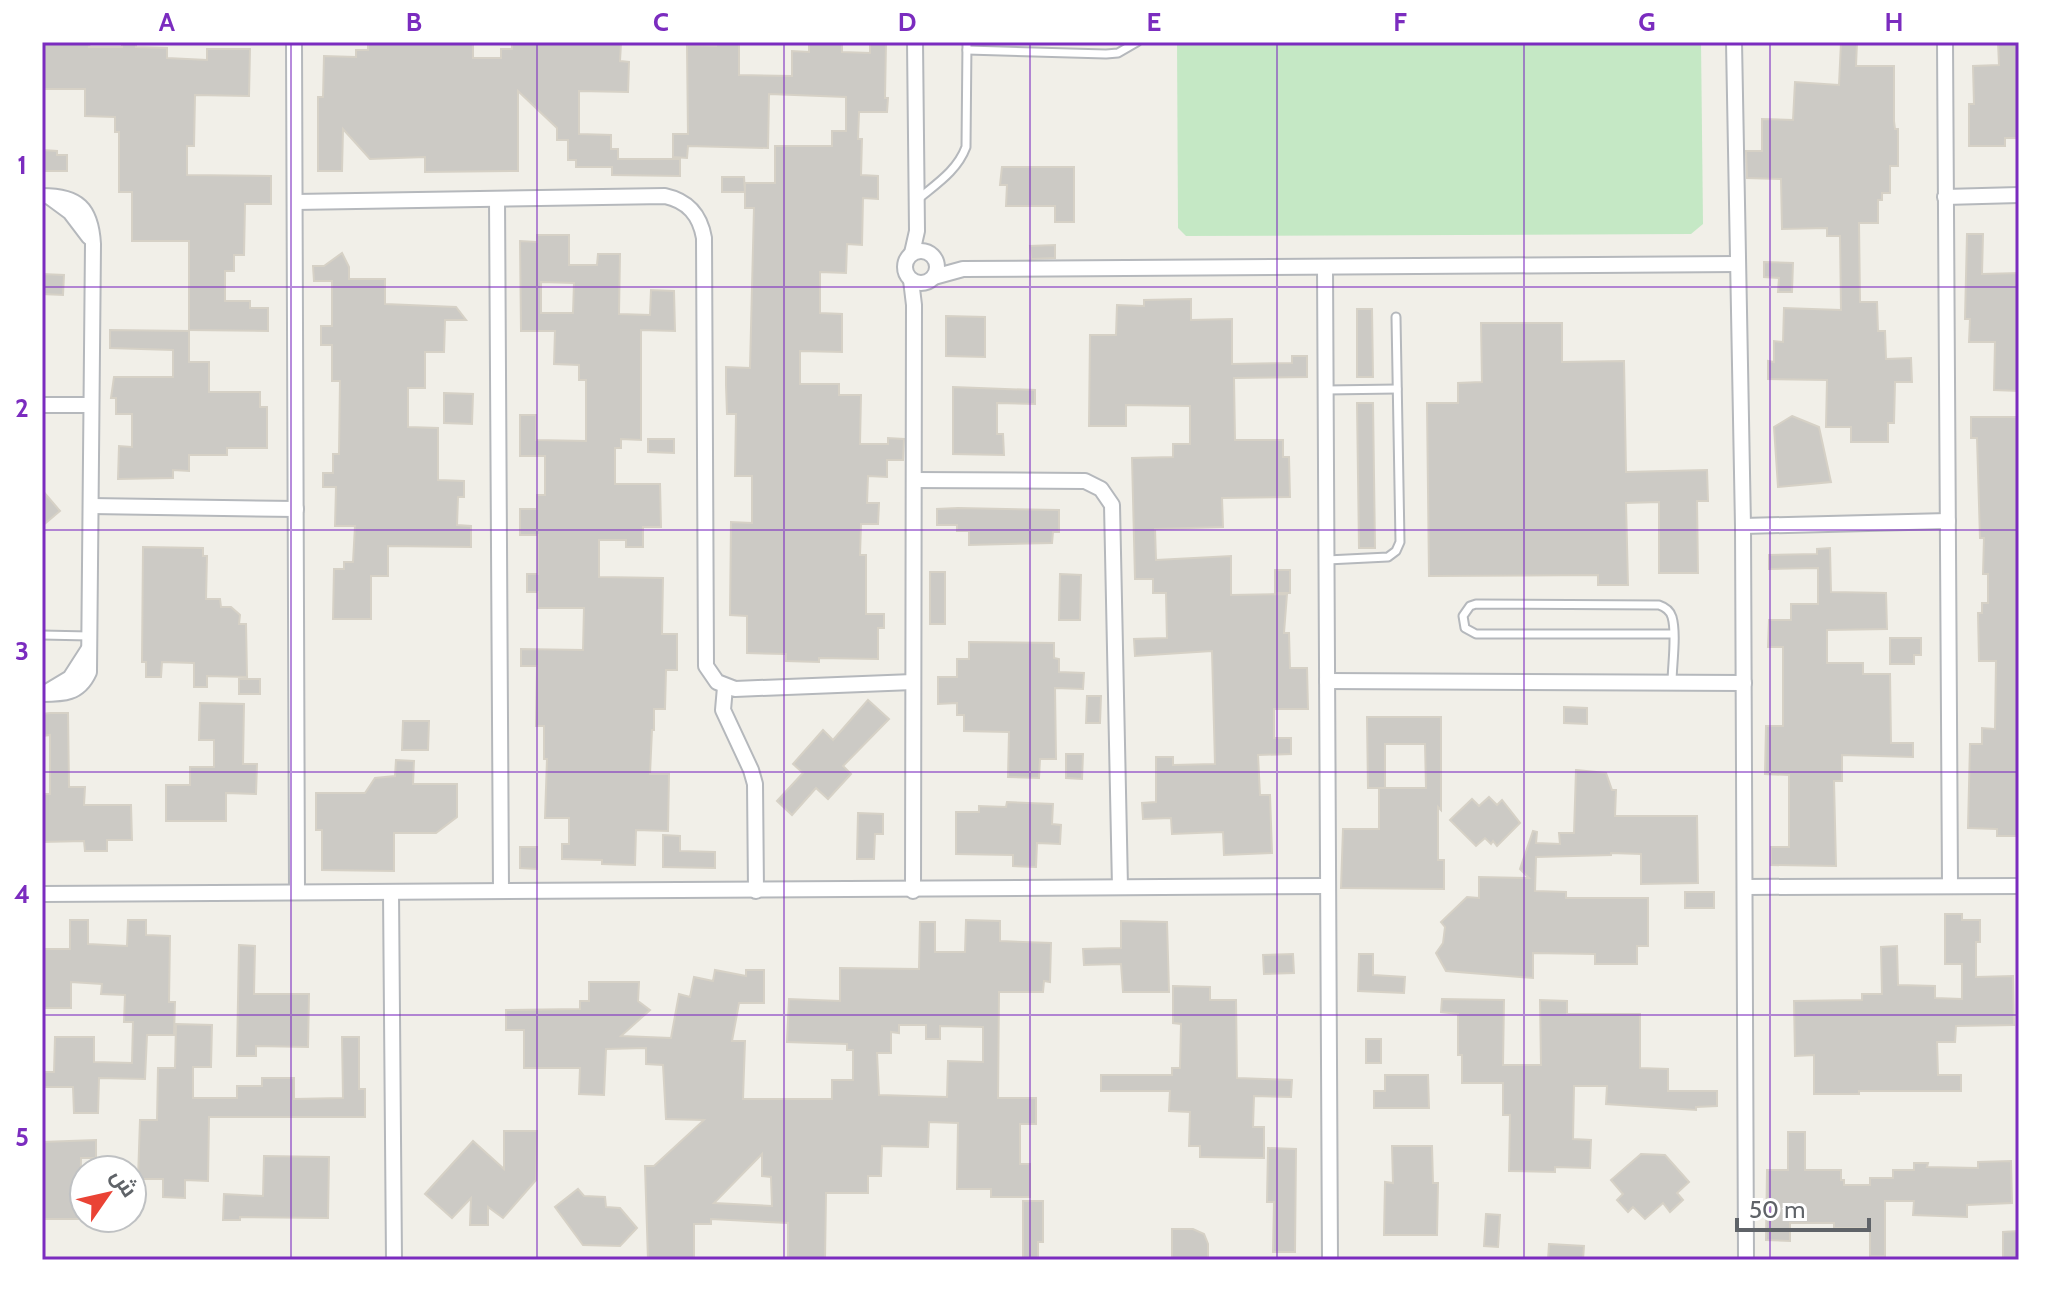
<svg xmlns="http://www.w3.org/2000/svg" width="2061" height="1302" viewBox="0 0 2061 1302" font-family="Cabin,Cairo,sans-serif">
<rect width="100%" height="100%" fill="#f1efe8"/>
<path fill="#c5e8c5" d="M1177,42H1701L1703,224L1691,234L1186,236L1178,228Z"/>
<g fill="#cccac5" stroke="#d6d1c6" stroke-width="2" fill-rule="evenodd">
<path d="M42,42H90L89,47H122V42H136V47L167,48V58L207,60V49H250L249,96L195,95L194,146H187V175L271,176V204H245L244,255H234V271H225V301H250V308H268V331L189,330V241H132V192H119V132H115V117L85,116V89H42Z"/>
<path d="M368,42H473V58H501V49H512V42L621,43L620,61L629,62L628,92L579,91V134L611,135V149H618V159H680V176L612,175V167H576V160H568V140H557V128L518,91V171L425,172V157L370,159L343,129L342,171H318V97H323L324,56L356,57V50H368Z"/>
<path d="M716,42H739V75L792,76V51L809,52V42H842V52L870,53V42H886L885,98H888L887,112H859L858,139H862L861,175L878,176V199L863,198L862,245L847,244L846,273L820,272V313L842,314V352L800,351V384H839V395H861L860,444H888V438L904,439L903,460H887V477L868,476L867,503H879L878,524H861L860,555H866V614H884V628H878V659L819,658V662L786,661V654L747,653V616L730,615L731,522L752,523V476H735L736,414H727L726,385V367L750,368L754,208H745V183H775V146H832V131H846V97L769,94L768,148L688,146L687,158L673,157V134H688L687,45L716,46Z"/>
<path d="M1841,42H1857L1856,66H1894V121L1895,129H1898V166H1890V193H1882V200H1878V223H1859L1860,302H1877L1878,331H1885L1886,359L1911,358L1912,382H1895L1894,423H1888V442H1851V427H1826L1827,380L1768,379V361L1774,362V341L1783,342L1784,308L1841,310L1840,236H1827V228L1782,229L1781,179L1747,178L1746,151H1762V119L1793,120L1795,82L1839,85Z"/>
<path d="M1998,42H2019V138H2005V146H1969V104H1974L1973,66L1999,65Z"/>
<path d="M42,150L57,151V155H67V171H42Z"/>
<path d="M1002,167H1074V222H1055V206H1006L1007,185H1000Z"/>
<path d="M722,177H744L745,192H722Z"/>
<path d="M1967,234H1983L1982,274L2019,273V391L1994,390L1995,342H1969L1970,319H1965Z"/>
<path d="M537,235H569V265H597L598,254H620L619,314L650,315L651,290L674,291L675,331L641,330V440L621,439V448H615V484H660L661,527H643V547H626V540H599V577L663,578L662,634H677V670H666L665,709H654V730H652L650,774H669L668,831L636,830L635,865L602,864V860L562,859V844H569V818H545L547,759H544V726H536L537,666H521V649L583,650L584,608H538V592H527V574H538V535H520V509H537V495H545V456H520V415H536V440L586,441V380H579V365L554,364L555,331H521L520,241L537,242ZM541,282L574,283L573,313H541Z"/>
<path d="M1055,245V258L1031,259L1030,246Z"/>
<path d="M342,253L349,267V279H385V304L456,307L466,320H445L444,352H425V388H408V427L438,428V480L464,481V497H458L457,525L471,526V547L388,546V576H371V619H333L334,569H344V562H353L355,526H335L336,487H323V473H333V454H339L340,381H332V345H321V326H332V281H314L313,266H324Z"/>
<path d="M1764,262L1793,263L1792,292H1778L1779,278L1764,277Z"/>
<path d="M42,274L64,275L63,295L42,294Z"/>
<path d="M1191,299V320L1232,319V364L1292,363V356H1307V377L1234,378L1235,440H1283V457H1289L1290,497L1222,498L1223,527L1155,529L1156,560L1231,556V595L1287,594L1284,633H1289L1290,668H1307L1308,709H1274V738H1291V754L1258,755L1260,795H1270L1272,853L1224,855L1223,832L1172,834L1171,818L1143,819L1142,803L1156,802V757H1173V765L1215,764L1212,651L1135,656L1134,639L1167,638L1166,593H1153V579H1135L1132,458L1173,457V444H1190V406L1126,405V426H1089L1090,335H1116L1117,305L1144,306V300Z"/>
<path d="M1357,309H1372L1373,377H1357Z"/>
<path d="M946,316L985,317V357L946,356Z"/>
<path d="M1481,323H1562V362L1624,361L1626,472L1707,470L1708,501H1697L1698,573H1659V502L1626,503L1628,585H1598V575L1429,576L1427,403H1458V383L1482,382Z"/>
<path d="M110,330L189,331V362H209V392H260V407H267V448H227V455H189V471L173,470V478L118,479L119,446L132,447V414H116V398H111L114,377H173V350L110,348Z"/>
<path d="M953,387L1035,390V404L997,403V434H1003L1004,455L953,454Z"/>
<path d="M444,393L473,394L472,424L444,423Z"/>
<path d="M1357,403H1373L1375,548H1359Z"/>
<path d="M1792,416L1819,427L1831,482L1778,487L1774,427Z"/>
<path d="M1971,417H2019V836H1997V829L1968,828L1970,744H1982V728L1995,729L1996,661H1979L1978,613H1982V603H1988V574H1983L1984,538H1980L1977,438H1971Z"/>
<path d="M648,439H674V453L648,452Z"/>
<path d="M42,490L60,511L42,526Z"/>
<path d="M958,508L1059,510V532H1053L1052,543L969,545V531H957V525H937V509Z"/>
<path d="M143,547L203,548V556H207L206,599H220L221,607H231L240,615L239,624H246L247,677L207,676V687H194V663L162,662L161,677H146V662H142Z"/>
<path d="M1830,548L1831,592L1886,593L1887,629L1827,630V663H1863V674H1890L1891,743H1913V757L1842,755V781H1834L1836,866L1771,865V847H1789V775L1765,774L1766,726H1783V647H1768L1769,620H1791V604H1818V568L1769,569V555L1817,554V549Z"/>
<rect x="1275" y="570" width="15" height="23"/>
<rect x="930" y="572" width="15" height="52"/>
<path d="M1060,574L1081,575L1080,620H1059Z"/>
<path d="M1890,638H1921V655H1914V664H1890Z"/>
<path d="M969,642L1054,643V658L1059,659V672L1084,673L1083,689L1055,688L1056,759H1040L1039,778L1008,777L1009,732L964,731V715H957V703L938,704V677H957V659H969Z"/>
<rect x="239" y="679" width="21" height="15"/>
<path d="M1087,696H1101L1100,723H1086Z"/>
<path d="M868,700L889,719L843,766L851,774L828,799L816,788L792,815L777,801L803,773L793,764L823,730L833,740Z"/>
<path d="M200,703L244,704L243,764H257L256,794L226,793V821H166V785H190V767H214V740H199Z"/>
<path d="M1564,707L1587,708V724L1564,723Z"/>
<path d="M50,713H68L69,787H85L84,805H131L132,840H107V851H85L84,841L42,842V794H50V735L42,736V714Z"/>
<path d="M1367,717H1441V810L1438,807V860H1444V889L1341,888L1343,829H1379V788H1426L1425,744H1385V788H1368Z"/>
<path d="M403,721H429L428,750H402Z"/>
<path d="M1066,754H1083L1082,779L1066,778Z"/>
<path d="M396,760L414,761L413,784H457V817L436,833H394V871L322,870V830H316V793H365L375,778L395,776Z"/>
<path d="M1576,770L1606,773L1612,790H1616L1615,816H1697L1698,883L1641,884V854L1611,853V855L1536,857L1535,891L1566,892V898H1648V946H1637V964H1595V954L1533,953V978L1446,971L1436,953L1443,943L1445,927L1441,922L1467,897L1479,898V877L1529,878L1520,869L1533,831L1537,832L1536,843L1560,844L1559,833H1574Z"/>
<path d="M1489,797L1497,805L1502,800L1520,823L1497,846L1493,841L1491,844L1485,838L1476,846L1450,820L1472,799L1479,806Z"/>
<path d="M1007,802L1053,804L1052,824L1061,825L1060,844L1037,843L1036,867L1013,866V855L956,854V812H979V806L1006,807Z"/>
<path d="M858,813L883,814V834H875L874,859H857Z"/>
<path d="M663,835L680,836V851L715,852V868L663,867Z"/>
<path d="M520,847H537V869L520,868Z"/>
<rect x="1685" y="892" width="29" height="16"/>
<path d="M1945,914H1962V920H1980V942H1976V977L2013,976L2014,1025L1956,1026L1955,1042H1937L1938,1075H1961V1091H1859V1094H1814V1055L1795,1056L1794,1001L1862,1000V994H1882L1881,947L1897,946L1898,985L1935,986V998L1962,999V964H1945Z"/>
<path d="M70,920H88V944L127,946L128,920H146V935L170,936L169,1002H175L174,1035H147L145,1079L99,1078L98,1113H74L73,1087H42V1072H54L55,1037H94V1062L132,1063L133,1022H124L125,995L101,994L102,984L71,982V1008H44L42,949H70Z"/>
<path d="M966,920L1000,921V941L1051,943L1050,982L1044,981L1043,992H999L998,1098H1036V1124H1020V1164H1030V1197H991V1189H957L958,1123L929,1122L928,1147L882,1146L881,1176H868V1193H826L825,1260H788V1223L711,1219V1224H694V1260H648L645,1166H654L704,1120L666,1119L663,1065L646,1064V1048L606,1049L604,1095L579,1094L580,1068H524V1030H506V1010L580,1009V1001H589V982H639L638,1001L650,1010L621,1036L671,1038L679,994L690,997L694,977L713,981L715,970L746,976V970H764V1003H739L732,1041H745L743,1099H832V1080H853V1050H847V1044L787,1042L789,999L840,1001V968L919,969L920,922H935V952H965ZM899,1025H926V1039H940V1026L983,1027V1062L948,1061L947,1097L879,1095L877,1053H891V1032L899,1033ZM762,1154V1176L771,1177L772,1206L714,1203Z"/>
<path d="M1121,921L1167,922L1169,992H1123L1121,964L1084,965L1083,949L1121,948Z"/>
<path d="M239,945L255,946L254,994H309L308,1047L256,1046V1056H237Z"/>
<path d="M1293,954L1294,973L1264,974L1263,955Z"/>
<path d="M1359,954H1373V975L1405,977L1404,993L1358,991Z"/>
<path d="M1173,986L1210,987V1000H1236L1237,1078L1292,1080L1291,1097L1254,1096L1253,1127H1264V1158L1200,1157V1146H1189L1190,1112L1169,1111L1170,1091H1101V1075H1172V1068H1180L1181,1024L1173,1023Z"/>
<path d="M1442,999L1504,1000L1503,1065H1541L1540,1000L1567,1001V1014H1640V1068L1668,1069V1091H1717V1106L1696,1107V1110L1606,1104L1607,1086H1574L1573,1139L1591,1140L1590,1168L1555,1167V1172L1509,1171L1510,1115H1503V1083H1462V1055H1458V1014L1441,1012Z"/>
<path d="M176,1024L212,1025L211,1067H193V1098H237V1086H262V1078H294V1099L343,1098L342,1037H359V1089H365V1117H209L208,1181L185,1180V1198L163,1197V1179H138L140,1120H157L158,1068H175Z"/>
<rect x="1366" y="1039" width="15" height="24"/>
<path d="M1385,1075H1428L1429,1108H1374V1091H1385Z"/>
<path d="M504,1131H537L536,1180L503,1218L488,1207V1225H470L471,1198L452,1218L425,1194L473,1141L504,1169Z"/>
<path d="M1788,1132H1805V1170H1841V1180H1844V1185H1870V1178H1893V1170H1914V1163H1928L1927,1167L1978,1168V1162L2011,1161L2012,1203L1967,1205V1217L1913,1215L1914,1201H1885V1256H1870V1228H1834V1223H1790V1241L1766,1240L1767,1170H1788Z"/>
<path d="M96,1140V1158H81L80,1219H42V1142Z"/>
<path d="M1392,1146H1432L1433,1183H1438L1437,1235H1384L1385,1182L1393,1183Z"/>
<path d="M1268,1148L1296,1149L1295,1252H1273L1274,1202H1267Z"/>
<path d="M1641,1154L1665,1155L1689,1182L1677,1193L1683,1200L1670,1212L1663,1203L1645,1219L1633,1207L1628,1212L1617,1200L1623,1194L1611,1180Z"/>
<path d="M264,1156L329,1157L328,1218L240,1217V1220H223L224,1194L263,1196Z"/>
<path d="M578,1189L584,1196L605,1197L606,1207L620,1208L637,1228L620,1246L583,1245L555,1207Z"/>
<path d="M1023,1201H1043V1242H1038V1260H1023Z"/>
<path d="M1486,1214L1500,1215L1498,1247L1484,1246Z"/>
<path d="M1172,1229H1193L1204,1234L1208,1244V1260H1172Z"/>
<path d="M2018,1231L2019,1260H2003V1232Z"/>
<path d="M1549,1244L1584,1246L1583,1260H1548Z"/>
</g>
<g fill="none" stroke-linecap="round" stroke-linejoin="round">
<defs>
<g id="lane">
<path d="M967,50L1106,54L1118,53L1137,42"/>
<path d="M917,200C936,184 957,171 966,147L967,42"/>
<path d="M1326,390L1397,389"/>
<path d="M1327,560L1388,557L1396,551L1400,542L1396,317"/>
<path d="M42,635L89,636"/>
<path d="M1672,683C1672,665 1677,634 1672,617C1670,610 1665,607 1659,605L1476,604L1470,606L1463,616L1465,628L1476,634H1673"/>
</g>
<g id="street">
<path d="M294,42L297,892"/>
<path d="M1734,42L1743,526L1746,1260"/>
<path d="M1945,42L1950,886"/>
<path d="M42,196C78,196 91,208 93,244L89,672C79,694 63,694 42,694"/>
<path d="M1945,197L2019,195"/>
<path d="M51,198L70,212L89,237"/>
<path d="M497,199L501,891"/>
<path d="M295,202L665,196C688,201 700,215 704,238L706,666L717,682L735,689L913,682"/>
<circle cx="921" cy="267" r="16"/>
<path d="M912,253L917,231L915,42"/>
<path d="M1325,267L1330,1260"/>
<path d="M934,277L963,269L1738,264"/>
<path d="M911,280L914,305L913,891"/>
<path d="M42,405H91"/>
<path d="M914,480L1085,481L1101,489L1112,505L1120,887"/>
<path d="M91,506L296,509"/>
<path d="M1743,526L1948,521"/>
<path d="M1327,681L1744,683"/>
<path d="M725,687L723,710L751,770L755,784L756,891"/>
<path d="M45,693L70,678L88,650"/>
<path d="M1745,887L2019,886"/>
<path d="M391,892L394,1260"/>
<path d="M42,894L1328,886"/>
</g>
</defs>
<use href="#lane" stroke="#b5b8bc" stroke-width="11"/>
<use href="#street" stroke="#b5b8bc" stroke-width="18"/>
<use href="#lane" stroke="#fff" stroke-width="7"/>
<use href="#street" stroke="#fff" stroke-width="14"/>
</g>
<path fill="none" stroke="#7b2cbf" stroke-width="2" stroke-opacity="0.55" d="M291,42V1260M537,42V1260M784,42V1260M1030,42V1260M1277,42V1260M1524,42V1260M1770,42V1260M42,287H2019M42,530H2019M42,772H2019M42,1015H2019"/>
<rect width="2061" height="1302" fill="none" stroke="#ffffff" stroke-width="88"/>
<g transform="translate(108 1194) rotate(56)"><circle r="38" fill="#ffffff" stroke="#bfc1c3" stroke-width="2"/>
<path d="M0-6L14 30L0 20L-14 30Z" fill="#ea4335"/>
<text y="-12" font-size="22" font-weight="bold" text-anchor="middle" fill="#5f6368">ش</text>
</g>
<path d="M1737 1218v12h132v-12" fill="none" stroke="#5f6368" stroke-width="4"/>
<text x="1749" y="1218" font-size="24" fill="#5f6368" stroke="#ffffff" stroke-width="6" paint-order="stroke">50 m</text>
<rect x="44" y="44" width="1973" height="1214" fill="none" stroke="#7b2cbf" stroke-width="3"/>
<g font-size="26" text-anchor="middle" font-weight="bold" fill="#7b2cbf">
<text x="167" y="31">A</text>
<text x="414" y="31">B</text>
<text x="661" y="31">C</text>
<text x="907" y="31">D</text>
<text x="1154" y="31">E</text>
<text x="1400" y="31">F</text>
<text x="1647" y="31">G</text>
<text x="1894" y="31">H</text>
<text x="22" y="174">1</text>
<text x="22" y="417">2</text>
<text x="22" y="660">3</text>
<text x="22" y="903">4</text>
<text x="22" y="1146">5</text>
</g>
</svg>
